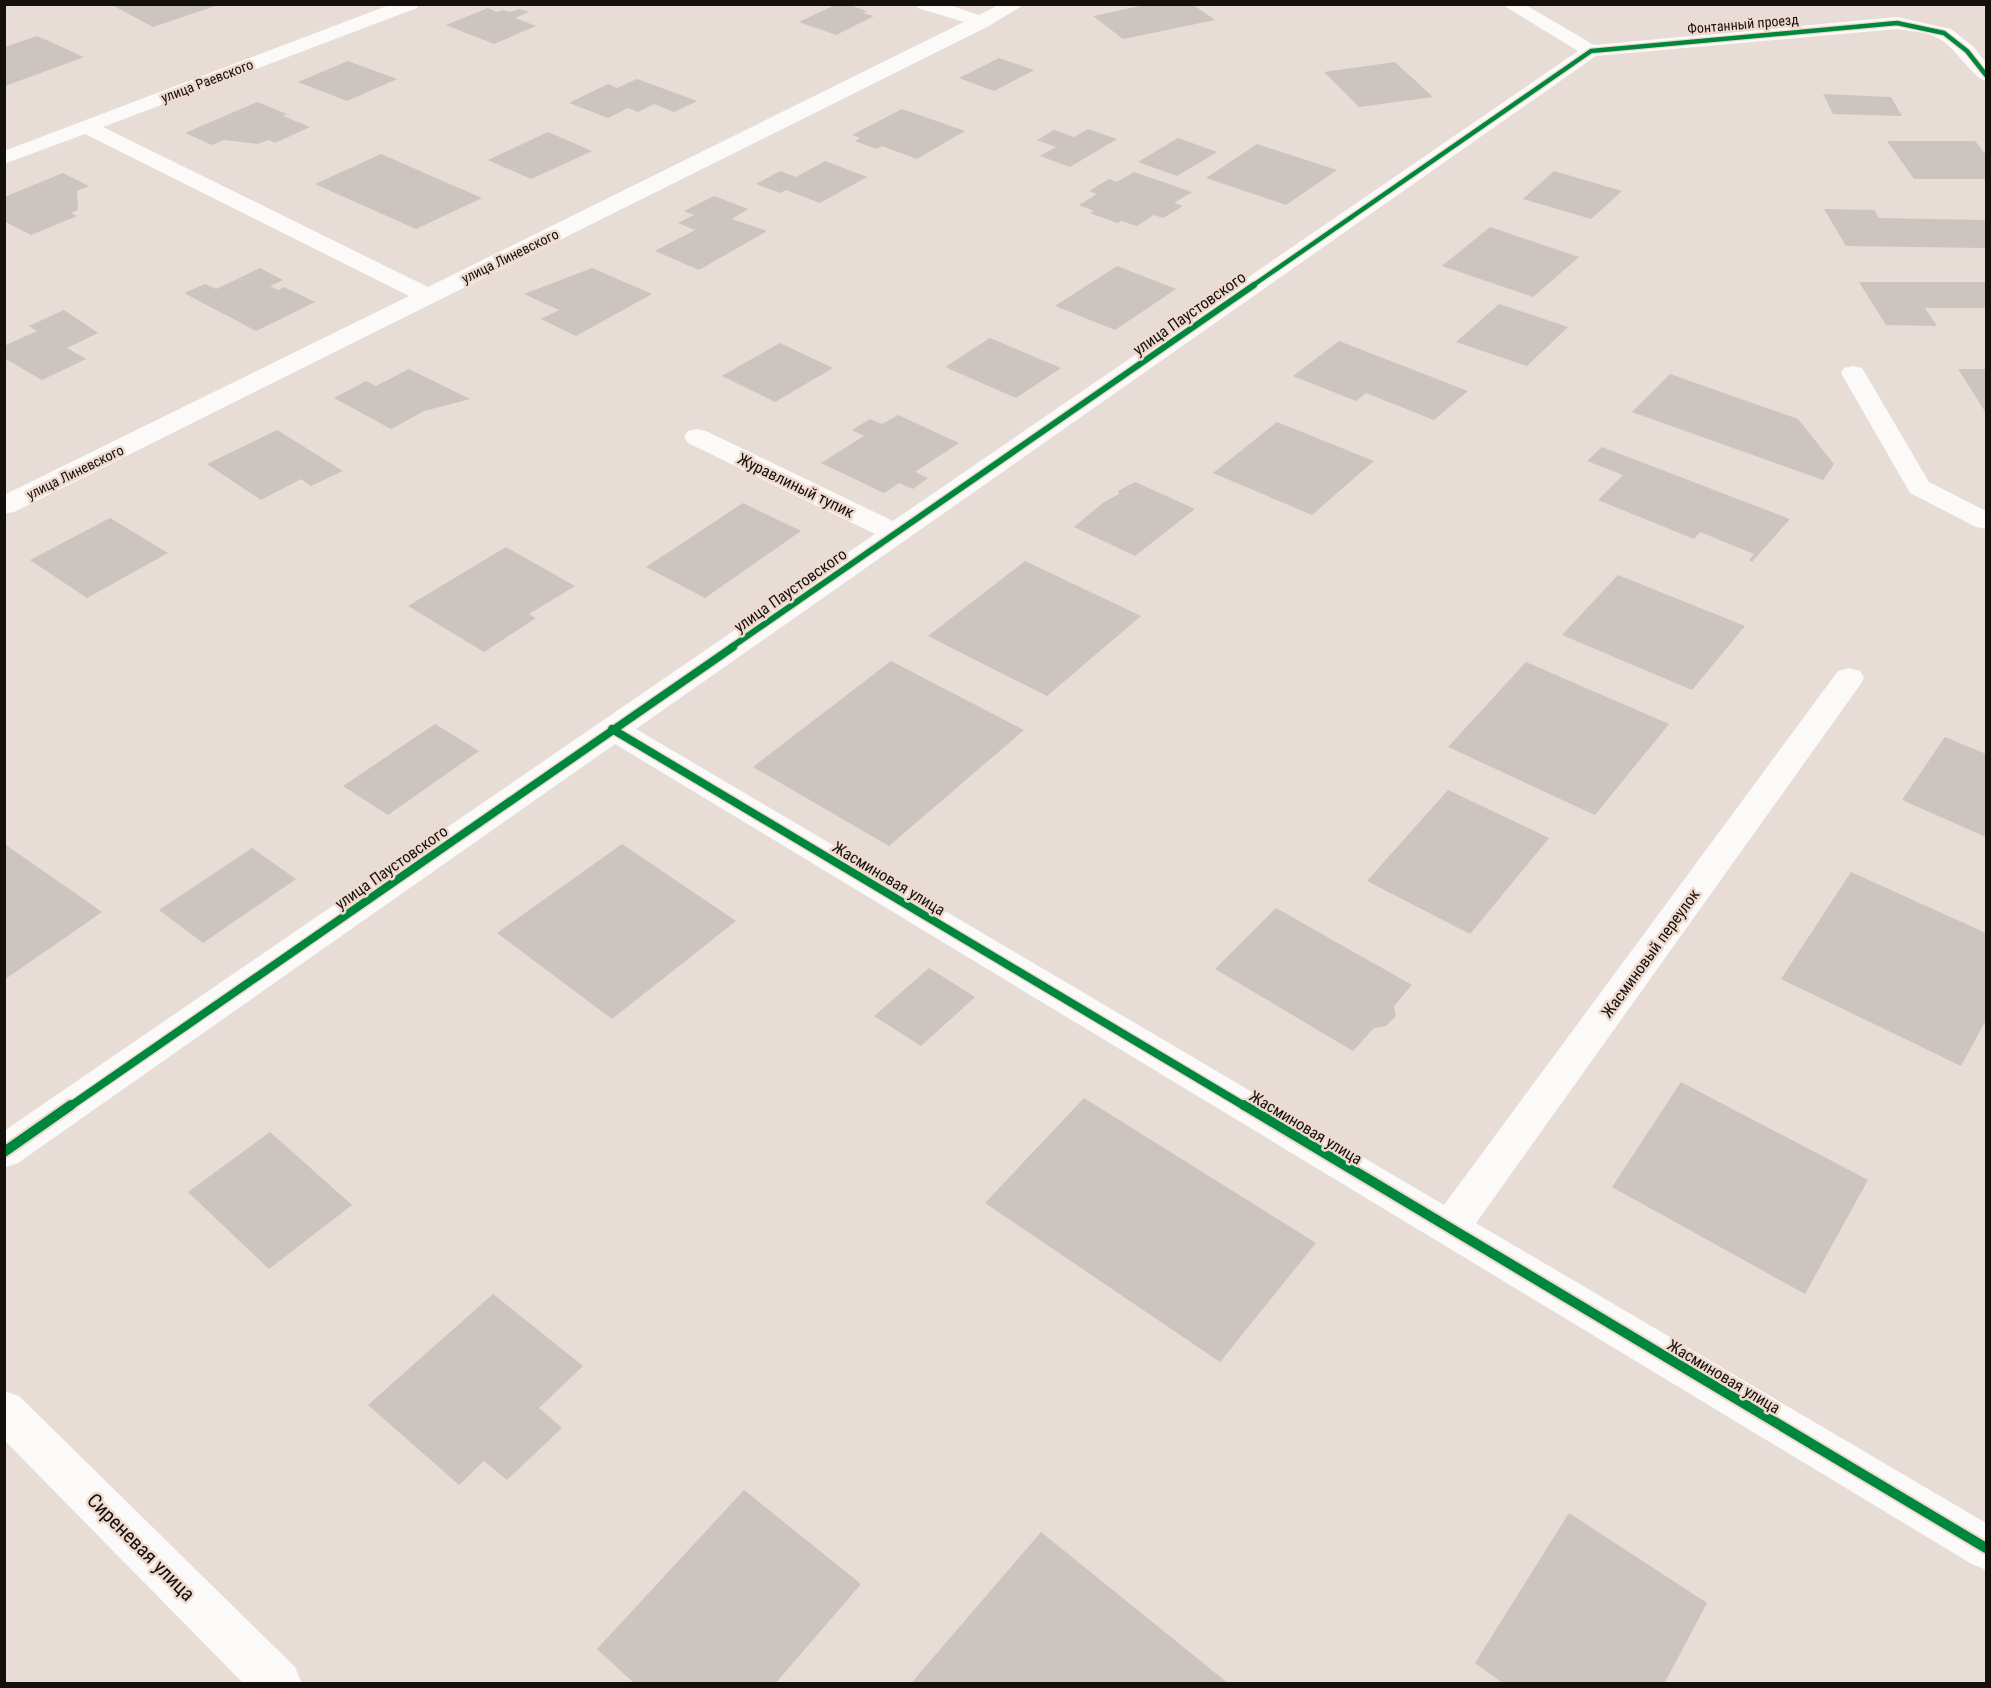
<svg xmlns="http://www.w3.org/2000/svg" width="1991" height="1688" viewBox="0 0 1991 1688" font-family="'Roboto Condensed',sans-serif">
<rect width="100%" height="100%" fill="#e7dcd6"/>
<g fill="#ccc4bf">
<path d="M110,4H212L215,6L153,27Z"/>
<path d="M837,4H846L867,11L863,13L874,16L836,35L799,22Z"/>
<path d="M1150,4H1192L1215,20L1123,39L1093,16Z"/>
<path d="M488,8L497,12L503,10L510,12L519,9L529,12L515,18L536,26L494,44L446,25Z"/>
<path d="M37,36L84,57L5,86V47Z"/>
<path d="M999,58L1034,70L994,91L959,78Z"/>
<path d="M348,61L397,79L347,101L298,82Z"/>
<path d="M1395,62L1433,97L1359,107L1324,72Z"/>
<path d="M637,79L697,101L674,112L654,104L638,112L628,108L608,118L569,103L608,84L617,88Z"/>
<path d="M1823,94L1891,97L1902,116L1833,114Z"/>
<path d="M257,102L287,114L283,116L310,127L275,143L269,140L258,144L224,140L212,145L185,133Z"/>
<path d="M902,109L965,131L917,159L882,146L876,149L855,141L860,138L852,135Z"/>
<path d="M1088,129L1117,139L1070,167L1040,156L1056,147L1037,140L1054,130L1074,137Z"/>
<path d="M548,132L592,151L531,179L488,160Z"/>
<path d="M1178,138L1217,152L1177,176L1138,162Z"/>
<path d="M1887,141H1975L1986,155V179H1914Z"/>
<path d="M1257,144L1337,170L1286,205L1206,178Z"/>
<path d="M381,154L482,198L416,229L315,184Z"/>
<path d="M825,161L867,177L820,203L786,190L780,193L756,184L780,171L796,177Z"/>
<path d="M1554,171L1622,191L1591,219L1523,199Z"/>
<path d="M1134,172L1192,192L1174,203L1183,206L1163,218L1154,215L1137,226L1121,221L1117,223L1090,213L1094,211L1079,205L1097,194L1089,191L1109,179L1117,182Z"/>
<path d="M63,173L89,186L77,191L78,210L71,213L77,216L31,235L4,221V197Z"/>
<path d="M714,196L748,209L732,219L767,231L699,270L655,251L695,230L678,223L694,215L684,211Z"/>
<path d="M1824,209L1874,210L1879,218L1986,220V248L1846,246Z"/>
<path d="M1490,227L1579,257L1533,297L1442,266Z"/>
<path d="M1117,266L1176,289L1115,330L1055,306Z"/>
<path d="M260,268L283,280L270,286L278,290L284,287L315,302L256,331L184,293L205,284L216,289Z"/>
<path d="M592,268L652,294L576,336L541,319L559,310L524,294Z"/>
<path d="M1859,282H1986V308H1925L1937,326L1886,325Z"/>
<path d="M1499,304L1568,327L1527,366L1456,342Z"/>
<path d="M64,310L98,333L67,348L86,359L42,380L4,358V346L37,331L29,326Z"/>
<path d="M990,338L1061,368L1016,398L945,367Z"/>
<path d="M1339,341L1468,391L1434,420L1366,393L1356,401L1293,376Z"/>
<path d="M780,343L833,368L775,402L722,376Z"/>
<path d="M409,369L470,399L424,411L391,429L334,398L366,381L376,386Z"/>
<path d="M1958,369H1986V413Z"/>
<path d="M1670,374L1798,419L1834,464L1823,480L1632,412Z"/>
<path d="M898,415L959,443L915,472L928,478L913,489L899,483L884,493L821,463L864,436L852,430L870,419L882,424Z"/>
<path d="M1277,422L1374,461L1312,515L1213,473Z"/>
<path d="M277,430L343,471L311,486L301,479L261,500L207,464Z"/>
<path d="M1602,447L1790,519L1752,562L1749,560L1754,554L1700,532L1694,539L1598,500L1623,475L1587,461Z"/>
<path d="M1135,482L1195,509L1135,556L1074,527L1104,502L1119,494L1118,491Z"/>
<path d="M743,503L801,531L705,598L646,567Z"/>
<path d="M110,518L168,553L87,598L30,560Z"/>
<path d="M506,547L575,586L529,614L536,618L484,652L408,606Z"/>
<path d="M1025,561L1141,616L1047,696L928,636Z"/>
<path d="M1618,575L1745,626L1692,690L1562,635Z"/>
<path d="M891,661L1024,730L889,846L753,767Z"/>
<path d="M1526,662L1669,724L1595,815L1448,747Z"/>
<path d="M435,724L479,751L388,815L343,786Z"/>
<path d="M1945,737L1986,754V837L1902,800Z"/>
<path d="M1448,790L1549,838L1470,934L1367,881Z"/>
<path d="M622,844L736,921L612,1019L497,933Z"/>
<path d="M6,845L102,912L4,980V846Z"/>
<path d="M252,848L296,879L203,943L159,910Z"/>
<path d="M1851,872L1986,933V1020L1961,1066L1781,979Z"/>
<path d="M1276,908L1412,985L1394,1006L1396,1016L1386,1026L1374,1028L1353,1051L1215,969Z"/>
<path d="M929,968L975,997L921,1046L874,1016Z"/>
<path d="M1681,1082L1868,1180L1805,1294L1612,1187Z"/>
<path d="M1084,1098L1316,1243L1220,1362L985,1203Z"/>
<path d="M270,1132L352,1205L269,1269L188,1192Z"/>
<path d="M493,1294L583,1366L539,1408L562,1428L507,1480L484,1461L459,1485L368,1405Z"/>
<path d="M744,1490L861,1584L775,1684H635L597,1649Z"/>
<path d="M1569,1513L1707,1603L1664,1684H1504L1475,1663Z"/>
<path d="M1041,1532L1229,1684H916L913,1681Z"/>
</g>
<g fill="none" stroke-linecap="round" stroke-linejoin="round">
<g fill="#fbfaf9" fill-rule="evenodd">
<path d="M392,4H419L417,8L103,127L428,287L964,22L918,8L916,4H946L979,15L1000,4H1025L989,26L14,512L4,514V495L409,296L85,134L4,164V151Z"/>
<path d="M1501,4H1524L1594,45L1897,17L1951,29L1974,47L1986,63V81C1973,78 1955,47 1938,38C1927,32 1910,31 1897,29L1596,56L636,729L1444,1205L1838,671L1849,668L1860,671L1864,678L1860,685L1476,1223L1986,1523V1570L1970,1563L615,744L18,1163L4,1168V1131L875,534L688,443L684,437L688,431L697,429L706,431L893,521L1578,51Z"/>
<path d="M1853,366L1862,368L1865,373L1929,482L1986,511V529L1976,527L1910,493L1841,373L1844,368Z"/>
<path d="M4,1391L19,1396L295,1667L302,1684H244L4,1440Z"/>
</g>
<defs>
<path id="cycleway-far3" d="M1252,286L1591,51L1897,23L1944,33L1967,51L1986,75"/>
<path id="cycleway-far2" d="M730,648L1254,285"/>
<g id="cycleway-far1">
<path d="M612,729L1246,1107"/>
<path d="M69,1107L733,647"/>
</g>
<g id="cycleway">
<path d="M1244,1105L1986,1548"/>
<path d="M4,1152L71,1105"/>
</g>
</defs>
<use href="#cycleway-far3" stroke="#eedacf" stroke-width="7"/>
<use href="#cycleway-far2" stroke="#eedacf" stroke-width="9"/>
<use href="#cycleway-far1" stroke="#eedacf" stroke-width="11"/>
<use href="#cycleway" stroke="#eedacf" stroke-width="14"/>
<use href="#cycleway-far3" stroke="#00873e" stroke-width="4.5"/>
<use href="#cycleway-far2" stroke="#00873e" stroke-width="6"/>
<use href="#cycleway-far1" stroke="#00873e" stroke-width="8"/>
<use href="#cycleway" stroke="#00873e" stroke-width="10"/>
</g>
<g text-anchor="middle" stroke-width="5" stroke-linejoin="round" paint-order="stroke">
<g font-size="14" fill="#150f0b" stroke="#eedacf">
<text transform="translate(1743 24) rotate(-5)" y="5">Фонтанный проезд</text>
<text transform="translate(207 81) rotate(-21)" y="5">улица Раевского</text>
<text transform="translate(510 256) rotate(-26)" y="5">улица Линевского</text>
<text transform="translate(75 472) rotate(-26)" y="5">улица Линевского</text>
</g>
<g font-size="16" fill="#150f0b" stroke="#eedacf">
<text transform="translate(1189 313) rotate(-35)" y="6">улица Паустовского</text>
<text transform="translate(796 485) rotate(26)" y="6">Журавлиный тупик</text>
<text transform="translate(790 590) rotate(-35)" y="6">улица Паустовского</text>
<text transform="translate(391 867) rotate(-35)" y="6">улица Паустовского</text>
<text transform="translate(889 878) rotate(31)" y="6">Жасминовая улица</text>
<text transform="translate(1650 953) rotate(-54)" y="6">Жасминовый переулок</text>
<text transform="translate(1306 1127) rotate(31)" y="6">Жасминовая улица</text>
<text transform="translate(1724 1376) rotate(31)" y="6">Жасминовая улица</text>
</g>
<g font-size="20" fill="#150f0b" stroke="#eedacf">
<text transform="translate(141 1547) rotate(45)" y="7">Сиреневая улица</text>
</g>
</g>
<rect width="1991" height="1688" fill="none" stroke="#150f0b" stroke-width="12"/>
</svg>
